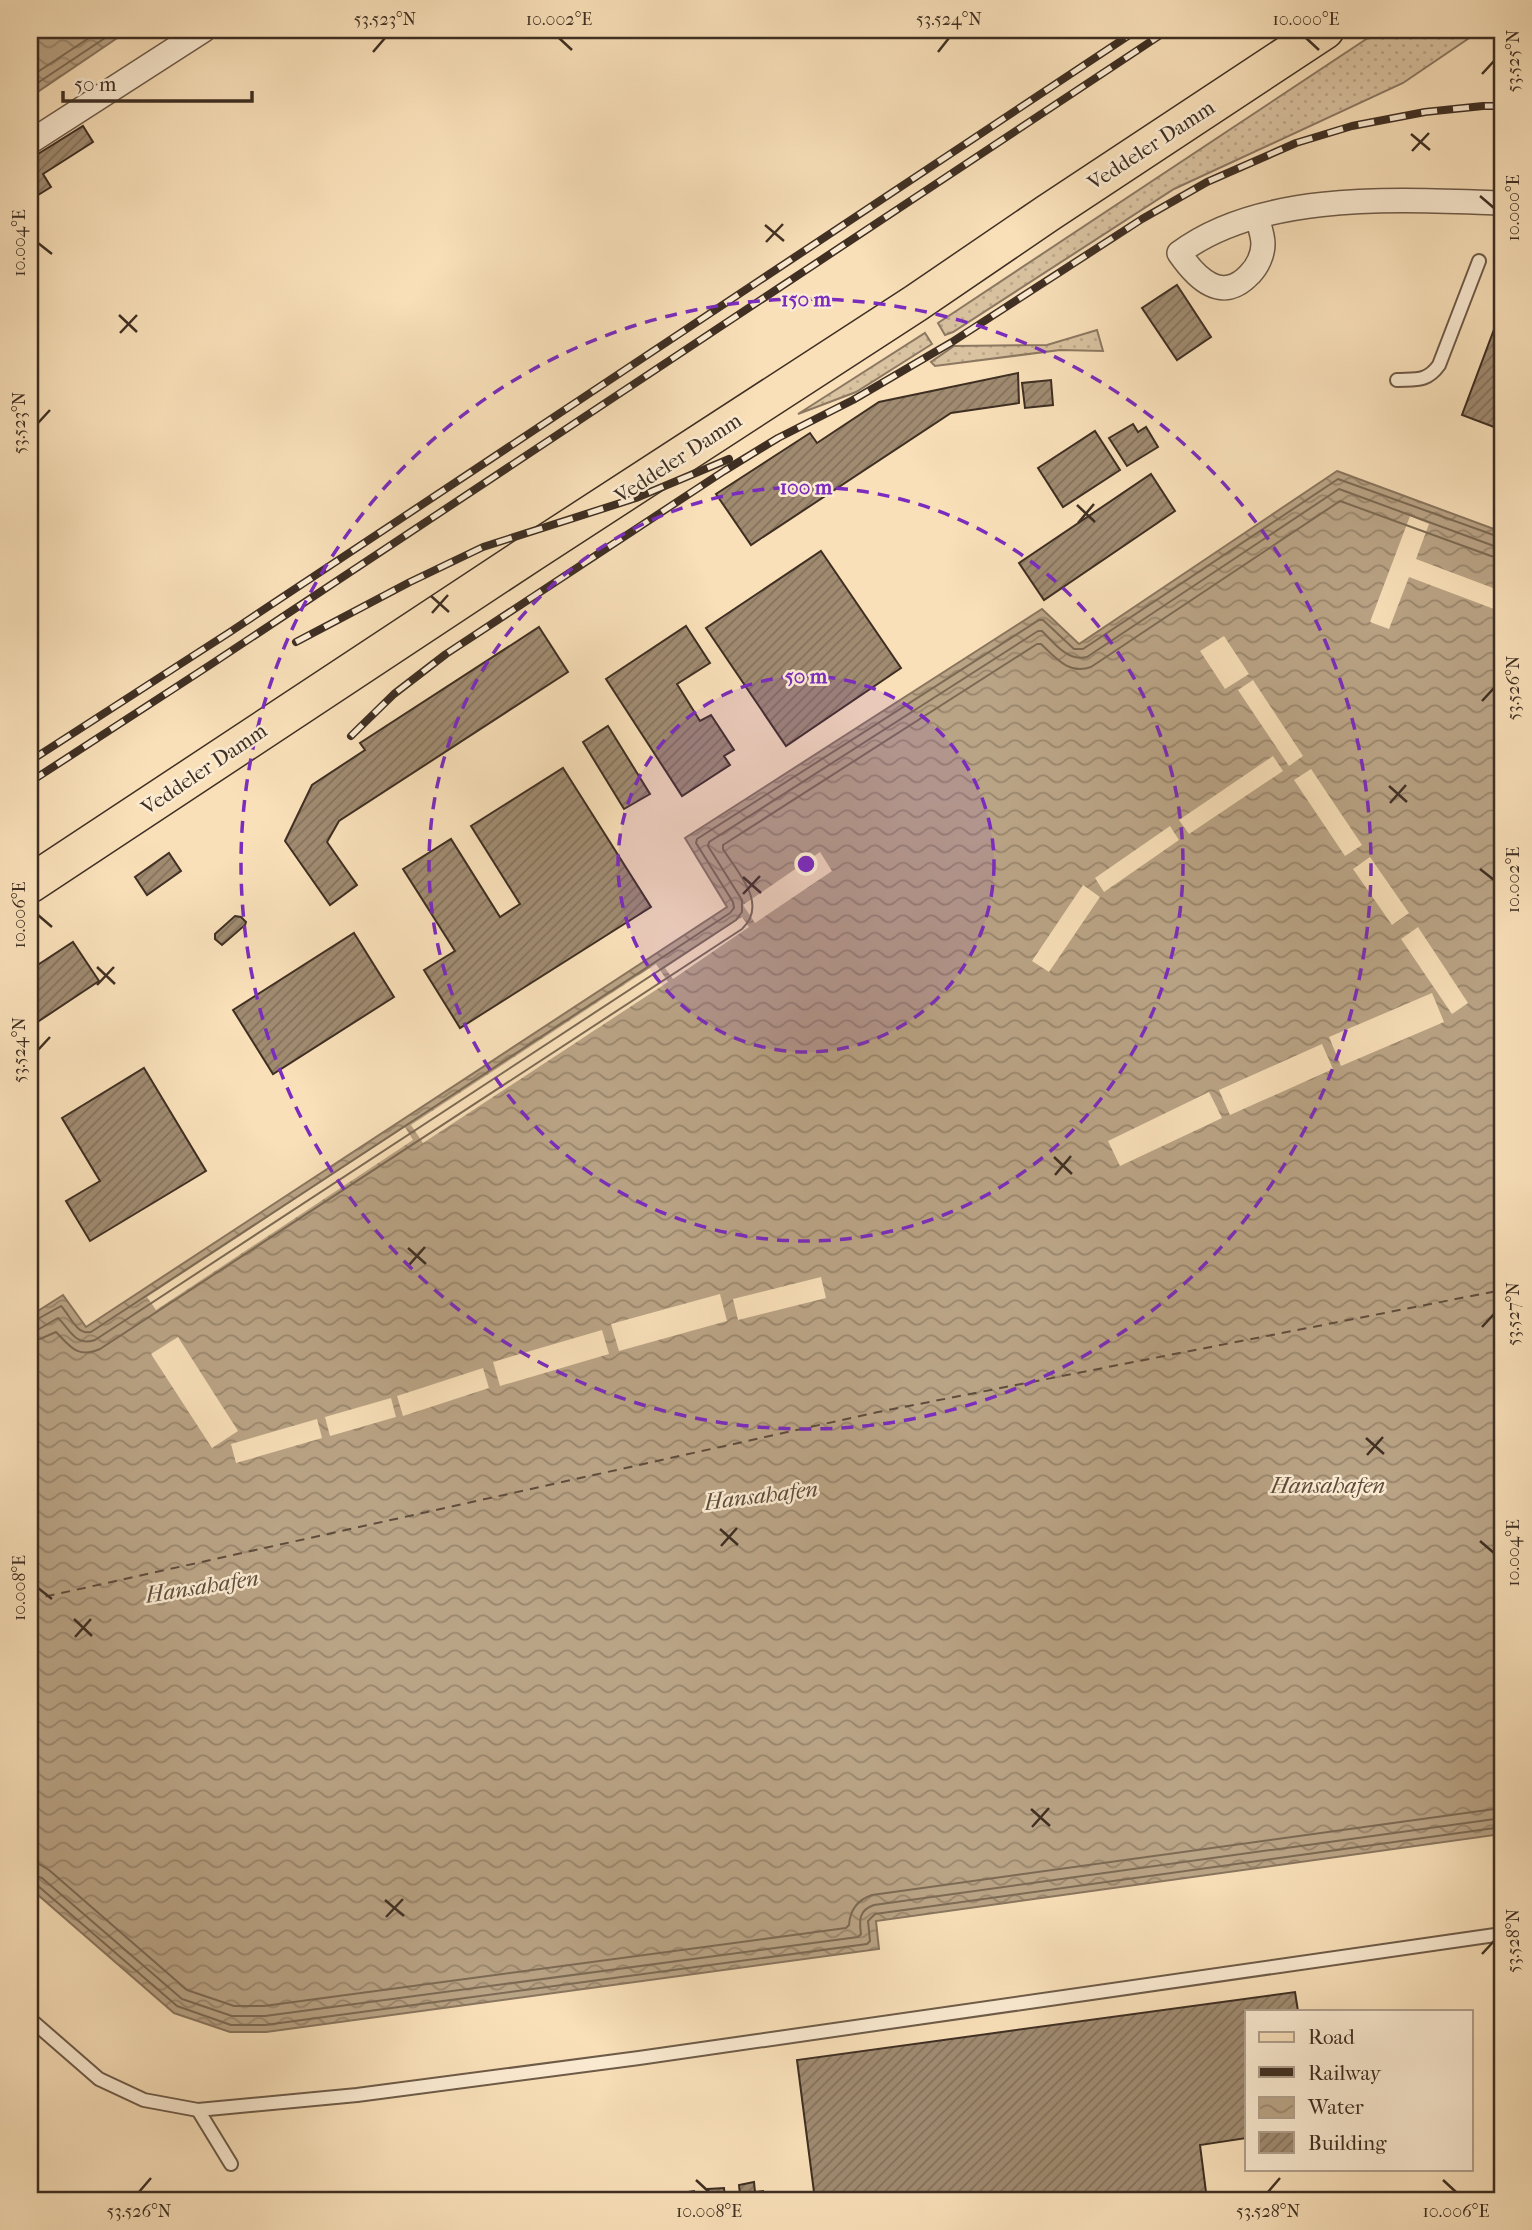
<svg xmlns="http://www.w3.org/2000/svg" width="1532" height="2230" viewBox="0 0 1532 2230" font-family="'IM FELL French Canon',serif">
<defs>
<pattern id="grass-dots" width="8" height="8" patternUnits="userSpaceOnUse" patternTransform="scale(1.75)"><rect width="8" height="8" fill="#d9c2a0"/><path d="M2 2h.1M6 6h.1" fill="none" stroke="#bba78a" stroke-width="1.8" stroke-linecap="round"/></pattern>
<pattern id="water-waves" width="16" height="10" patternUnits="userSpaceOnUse" patternTransform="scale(1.75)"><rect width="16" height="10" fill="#baa486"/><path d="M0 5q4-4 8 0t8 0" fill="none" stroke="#99866d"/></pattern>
<pattern id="building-hatch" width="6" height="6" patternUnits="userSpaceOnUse" patternTransform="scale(1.75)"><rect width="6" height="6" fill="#a08b71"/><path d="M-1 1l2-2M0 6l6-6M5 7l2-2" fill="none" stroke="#84725c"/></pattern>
</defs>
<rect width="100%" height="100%" fill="#f9e0b9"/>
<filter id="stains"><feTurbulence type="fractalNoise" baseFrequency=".00286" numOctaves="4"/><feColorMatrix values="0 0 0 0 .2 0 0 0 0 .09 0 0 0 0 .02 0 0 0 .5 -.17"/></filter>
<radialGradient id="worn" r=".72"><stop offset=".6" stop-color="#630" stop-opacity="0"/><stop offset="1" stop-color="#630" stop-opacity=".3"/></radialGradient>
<g fill="url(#grass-dots)" stroke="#8c7862" stroke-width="2">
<path d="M1380,30H1481L1403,83L1174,189L953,332L945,335L938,323Z"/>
<path d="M1097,330L1103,351L1060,350L935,366L931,362L954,346L1047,345Z"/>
<path d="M925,333L932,344L856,392L798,414Z"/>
</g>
<g fill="url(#water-waves)" stroke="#89755e" stroke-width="2">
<path d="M30,30H129L30,97Z"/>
<path d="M1337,471L1502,532V1834L876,1921L879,1949L266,2032H230L174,2013L30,1888V1316L63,1295L86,1327L727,907L685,838L1042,609L1079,644Z"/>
</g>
<g fill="#f9e0b9">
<path d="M1410,516L1429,524L1416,559L1501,591L1494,609L1409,577L1389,629L1370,622Z"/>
<path d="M1224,636L1249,674L1225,689L1200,651Z"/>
<path d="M1253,680L1303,756L1289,766L1238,690Z"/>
<path d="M1273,756L1283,771L1189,834L1179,820Z"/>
<path d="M1311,769L1362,845L1345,856L1294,780Z"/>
<path d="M1170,826L1179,840L1104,892L1095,878Z"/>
<path d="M820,852L832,871L755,923L743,905Z"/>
<path d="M1370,857L1409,913L1392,925L1353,869Z"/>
<path d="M1083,885L1100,897L1049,972L1032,961Z"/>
<path d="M742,917L749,927L673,979L665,968Z"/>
<path d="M1418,927L1468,1003L1452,1014L1401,939Z"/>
<path d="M656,964L668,982L423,1143L411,1125Z"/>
<path d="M1432,993L1444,1022L1341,1066L1329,1037Z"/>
<path d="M1322,1044L1333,1069L1230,1115L1219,1090Z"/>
<path d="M1209,1092L1222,1118L1120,1166L1108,1141Z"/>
<path d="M405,1127L413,1140L156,1310L147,1297Z"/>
<path d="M821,1277L826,1298L738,1320L733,1299Z"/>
<path d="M720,1294L727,1321L619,1351L611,1324Z"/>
<path d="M602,1330L609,1354L500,1386L493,1362Z"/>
<path d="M178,1337L238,1431L212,1448L151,1354Z"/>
<path d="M483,1368L489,1388L403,1416L397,1396Z"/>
<path d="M391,1398L396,1417L330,1436L325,1417Z"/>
<path d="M317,1419L322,1438L236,1463L231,1444Z"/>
</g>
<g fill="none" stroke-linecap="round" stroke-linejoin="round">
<g stroke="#7c6a54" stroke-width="2">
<path d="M30,77L101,30"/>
<path d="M30,88L117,30"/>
<path d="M30,1321L36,1320L61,1306C70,1315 76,1335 91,1332L730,913L734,908L733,902L696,843L697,839L1039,620H1043L1074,649H1083L1338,479L1502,538"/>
<path d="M30,1330L39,1329L58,1318C70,1329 75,1347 95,1340L736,920L742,912V900L708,846L709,842L1038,631H1042C1054,643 1068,662 1087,657L1339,489L1494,546L1502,547"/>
<path d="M30,1341L40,1339L56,1332C70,1346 77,1359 100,1349L742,929C769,904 737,872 723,849V845L1037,644H1041C1056,658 1069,675 1091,667L1340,501L1491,556L1502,558"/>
<path d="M30,1864H39L49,1870L187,1990L234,2006H264L846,1928L849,1925C850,1910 857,1900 872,1895L1502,1808"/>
<path d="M30,1874L42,1878L182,1999L232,2016H265L858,1937L861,1934C859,1920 859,1910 874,1905L1502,1818"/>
<path d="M30,1883L37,1885L177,2006L231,2025H265L867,1944L870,1941L868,1921L875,1914L1502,1827"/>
</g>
<path stroke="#5e4c3c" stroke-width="2" stroke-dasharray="9 7" stroke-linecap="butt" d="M30,1600L878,1412L1502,1290"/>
</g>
<g fill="url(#building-hatch)" stroke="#3f2f23" stroke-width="2">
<path d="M83,126L93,142L43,174L51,187L30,200V159Z"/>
<path d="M1177,285L1211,337L1177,360L1142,308Z"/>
<path d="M1502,308V430L1462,415Z"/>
<path d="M1018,373L1019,403L951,413L751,545L716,494L810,433L817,443L879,402Z"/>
<path d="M1051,380L1053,405L1025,408L1022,383Z"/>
<path d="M1133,424L1138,432L1146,427L1158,447L1127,466L1109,438Z"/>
<path d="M1095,431L1120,470L1063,507L1038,468Z"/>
<path d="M1151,474L1175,511L1044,600L1019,563Z"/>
<path d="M821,551L901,668L786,746L706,628Z"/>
<path d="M686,626L710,663L677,684L700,721L711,715L734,750L724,756L730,765L682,796L606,679Z"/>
<path d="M539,627L568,672L339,821L327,842L357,885L330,905L285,841L312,785L365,750L360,743Z"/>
<path d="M608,726L650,794L624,809L583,742Z"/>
<path d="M563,768L651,907L460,1028L424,970L455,951L403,869L451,839L500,917L520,904L471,826Z"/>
<path d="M169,853L181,871L147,895L135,877Z"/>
<path d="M235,916L241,917L246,922L245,925L222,945L215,939V934Z"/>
<path d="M354,933L394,997L273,1074L233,1010Z"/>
<path d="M73,942L99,981L30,1027V970Z"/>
<path d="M144,1068L206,1171L90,1241L66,1201L100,1181L62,1118Z"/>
<path d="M1295,1992L1298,2011H1247V2138L1200,2145L1207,2200H815L797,2060Z"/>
<path d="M754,2182L755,2192L763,2191L765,2200H701L709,2199L708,2189L724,2188L725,2197L740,2195L739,2185Z"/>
<path d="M694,2191L696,2200H681L680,2193Z"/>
<path d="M1383,2195L1384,2200H1347Z"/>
</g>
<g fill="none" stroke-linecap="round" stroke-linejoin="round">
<defs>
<g id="service">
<path d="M1397,380C1416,379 1427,382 1439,365L1479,261"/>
<path d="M30,2019L99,2079L144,2100L198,2110"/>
<path d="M231,2164L198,2110L357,2095L639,2058L1502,1934"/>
</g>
<g id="minor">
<path d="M30,142L204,30"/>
<path d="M1257,217C1259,225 1263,235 1263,244C1263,255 1257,267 1250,274C1222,304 1197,279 1179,253C1263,190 1402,200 1502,203"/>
</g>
<path id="primary" d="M30,884L531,553L916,303L1048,213L1325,30"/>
</defs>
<use href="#service" stroke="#6e5b48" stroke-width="16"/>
<use href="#minor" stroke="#6e5b48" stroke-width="26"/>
<use href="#primary" stroke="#3f2f23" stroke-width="40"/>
<use href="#service" stroke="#fbebd2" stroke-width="12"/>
<use href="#minor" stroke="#fbebd2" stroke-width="23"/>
<use href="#primary" stroke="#f9e0b9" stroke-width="37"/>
<defs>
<g id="rail">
<path d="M296,642L410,582L483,547L636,498L729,459"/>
<path d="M351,736L394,694L446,654L724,471L778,438L853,400L952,342L1142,219L1207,182L1296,143L1352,126L1425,112L1483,106H1502"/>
<path d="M30,761L230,632L1137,30"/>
<path d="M30,782L210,665L1168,30"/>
</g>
</defs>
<use href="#rail" stroke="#3f2f23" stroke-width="8"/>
<use href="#rail" stroke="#fbebd2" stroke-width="5" stroke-dasharray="16" stroke-linecap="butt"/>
</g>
<path fill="none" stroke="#3f2f23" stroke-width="2.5" d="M559,38L572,50M1306,38L1319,50M373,52L385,38M938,52L949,38M1482,74L1494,61M1411,134L1430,150M1412,151L1429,133M1480,196L1494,208M765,225L784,241M766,242L783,224M38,243L52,254M119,315L137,332M120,333L137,315M38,423L50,410M1077,505L1095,522M1078,523L1094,504M431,596L449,612M432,613L448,595M1482,701L1494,688M1389,786L1407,802M1390,803L1406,785M1480,869L1494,880M743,877L761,893M743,894L760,876M38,915L52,927M97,967L115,984M97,985L114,967M38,1050L50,1037M1054,1157L1072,1174M1055,1175L1071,1156M408,1248L426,1264M409,1265L425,1247M1482,1327L1494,1314M1366,1438L1384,1454M1367,1455L1383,1437M720,1529L738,1545M1480,1541L1494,1553M721,1546L737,1528M38,1588L52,1599M74,1619L92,1636M75,1637L91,1619M1031,1809L1050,1826M1032,1827L1049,1808M385,1900L404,1916M386,1917L403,1899M1482,1954L1494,1941M696,2180L709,2192M1443,2180L1456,2192M139,2192L151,2178M1268,2192L1280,2178"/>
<circle cx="806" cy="864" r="188" fill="#7b2cbf" fill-opacity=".12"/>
<g fill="none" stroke="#7b2cbf" stroke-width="3.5" stroke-dasharray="12 9">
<circle cx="806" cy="864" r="188"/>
<circle cx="806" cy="864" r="377"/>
<circle cx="806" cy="864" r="565"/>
</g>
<g text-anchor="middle" stroke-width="5" stroke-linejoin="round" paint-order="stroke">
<g font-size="21" fill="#3f2f23" stroke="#fbebd2">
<text transform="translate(1151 145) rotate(-33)" y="7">Veddeler Damm</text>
<text transform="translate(678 458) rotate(-33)" y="7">Veddeler Damm</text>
<text transform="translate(204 769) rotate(-34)" y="7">Veddeler Damm</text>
</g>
<g font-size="23" font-style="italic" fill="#5e4c3c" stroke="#fbebd2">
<text x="1328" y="1493">Hansahafen</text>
<text transform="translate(761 1495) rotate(-7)" y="8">Hansahafen</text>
<text transform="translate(202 1586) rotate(-9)" y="8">Hansahafen</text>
</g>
</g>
<circle cx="806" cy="864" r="10" fill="#7b2cbf" stroke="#fbebd2" stroke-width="3.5"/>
<g font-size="21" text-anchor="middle" font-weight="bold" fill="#7b2cbf" stroke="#fbebd2" stroke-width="5" stroke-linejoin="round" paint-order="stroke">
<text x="806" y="306">150 m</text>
<text x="806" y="494">100 m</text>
<text x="806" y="683">50 m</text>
</g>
<rect width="1532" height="2230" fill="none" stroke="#f9e0b9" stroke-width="77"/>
<rect x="1245" y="2010" width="228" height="161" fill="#fbebd2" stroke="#b0a08c" stroke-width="2"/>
<rect x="1259" y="2032" width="35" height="10" fill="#f9e0b9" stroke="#b0a08c" stroke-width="2"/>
<text x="1308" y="2044" font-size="21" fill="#3f2f23">Road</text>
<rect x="1259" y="2067" width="35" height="10" fill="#3f2f23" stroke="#b0a08c" stroke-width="2"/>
<text x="1308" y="2080" font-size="21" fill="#3f2f23">Railway</text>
<rect x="1259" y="2097" width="35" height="21" fill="url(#water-waves)" stroke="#b0a08c" stroke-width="2"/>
<text x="1308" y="2114" font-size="21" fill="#3f2f23">Water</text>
<rect x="1259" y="2132" width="35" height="21" fill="url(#building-hatch)" stroke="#b0a08c" stroke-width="2"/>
<text x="1308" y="2150" font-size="21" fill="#3f2f23">Building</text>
<path d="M63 91v10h189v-10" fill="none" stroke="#3f2f23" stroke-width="3.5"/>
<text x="74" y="91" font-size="21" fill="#3f2f23" stroke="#fbebd2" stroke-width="5" paint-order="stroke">50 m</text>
<rect x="38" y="38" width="1456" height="2154" fill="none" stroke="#3f2f23" stroke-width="2.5"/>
<g font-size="18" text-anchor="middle" fill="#3f2f23">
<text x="385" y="25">53.523°N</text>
<text x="559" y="25">10.002°E</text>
<text x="949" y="25">53.524°N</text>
<text x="1306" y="25">10.000°E</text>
<text transform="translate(1513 61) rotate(-90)" y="6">53.525°N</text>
<text transform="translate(1513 208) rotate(-90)" y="6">10.000°E</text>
<text transform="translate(19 243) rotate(-90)" y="6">10.004°E</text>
<text transform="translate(19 423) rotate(-90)" y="6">53.523°N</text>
<text transform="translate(1513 688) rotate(-90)" y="6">53.526°N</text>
<text transform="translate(1513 880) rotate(-90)" y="6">10.002°E</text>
<text transform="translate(19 915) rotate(-90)" y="6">10.006°E</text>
<text transform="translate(19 1050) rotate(-90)" y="6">53.524°N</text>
<text transform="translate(1513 1314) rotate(-90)" y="6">53.527°N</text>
<text transform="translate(1513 1553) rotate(-90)" y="6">10.004°E</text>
<text transform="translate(19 1588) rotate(-90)" y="6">10.008°E</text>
<text transform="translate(1513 1941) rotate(-90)" y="6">53.528°N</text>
<text x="139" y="2217">53.526°N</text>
<text x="709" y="2217">10.008°E</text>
<text x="1268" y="2217">53.528°N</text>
<text x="1456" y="2217">10.006°E</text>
</g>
<rect width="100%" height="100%" filter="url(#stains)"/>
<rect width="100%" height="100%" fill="url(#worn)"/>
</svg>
